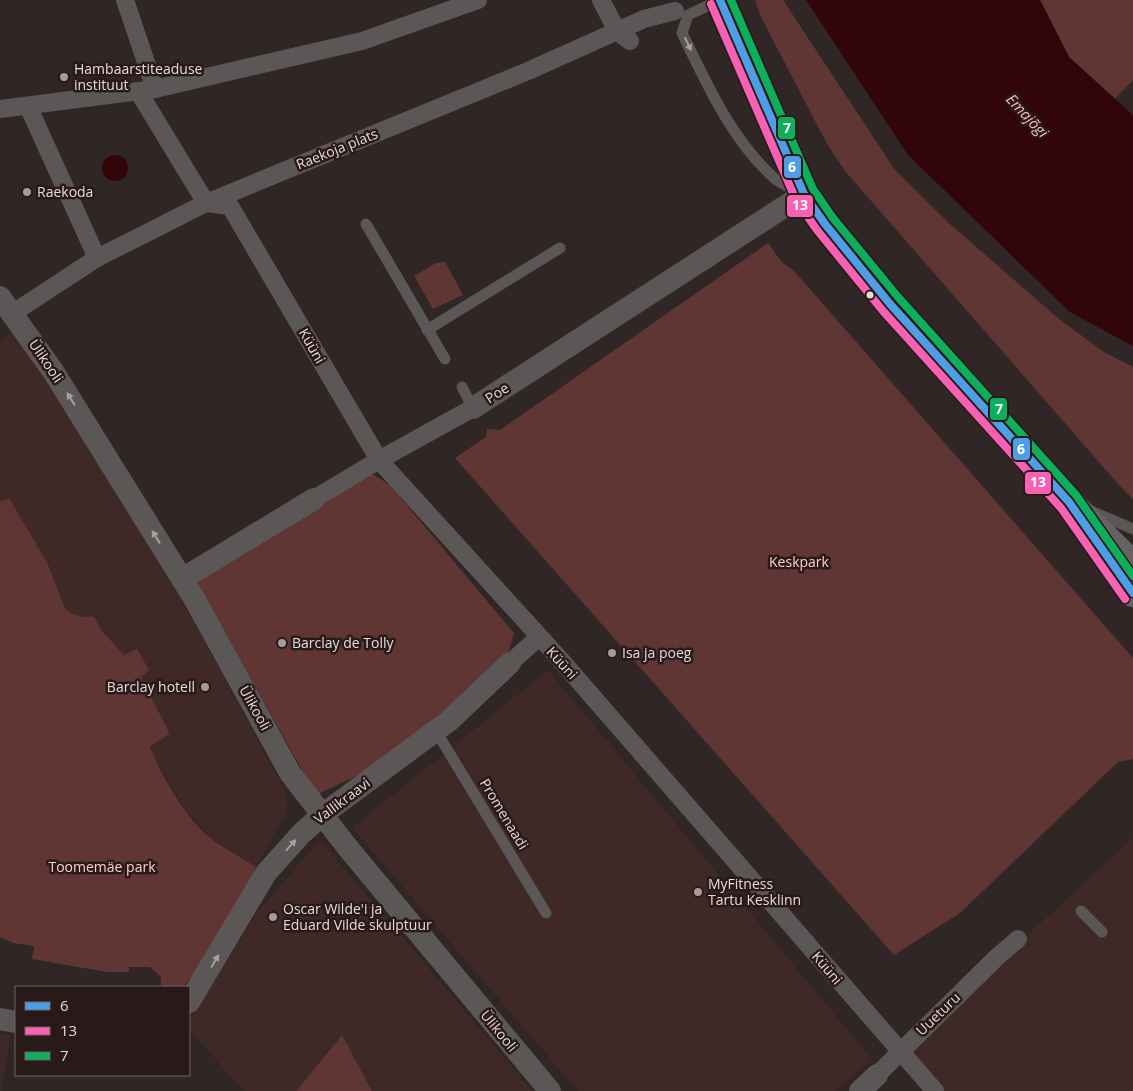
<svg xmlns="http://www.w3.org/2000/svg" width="1133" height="1091" viewBox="0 0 1133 1091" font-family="'Open Sans',sans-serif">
<rect width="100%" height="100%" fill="#2f2625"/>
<g fill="#3f2927">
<path d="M11,332L43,372L191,616L286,793L288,810L256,867L207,835L183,806L154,759L150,746L170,733L141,677L137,650L124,656L101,630L94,616H79L70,613L65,608L47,562L9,498L0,502V344Z"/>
<path d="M548,670L872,1059L836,1091H578L352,828Z"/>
<path d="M1133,838V1091H935L901,1051Z"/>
<path d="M320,840L533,1091H373L341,1035L296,1091H244L189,1030V1023L198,1007L258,911Z"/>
<path d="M0,1034L11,1035L1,1091H0Z"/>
</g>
<g fill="#5f3634">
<path d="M755,0H783L895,170L950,224L1059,319L1104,352L1133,367V499L1118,484L845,171L827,144L761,17Z"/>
<path d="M1040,0H1133V80L1115,99L1069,57Z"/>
<path d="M768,243L781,261L795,272L1133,658V759L1118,762L960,913L894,955L455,458L486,437L487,429L500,430Z"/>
<path d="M445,262L463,295L433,309L414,276L436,263Z"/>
<path d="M364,469L390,485L514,633L509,651L470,686L434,725L390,760L316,795L194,577Z"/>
<path d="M9,498L47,562L65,608C73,616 83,618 94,616L101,630L124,655L137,649L149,670L141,677L170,734L150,746C158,771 188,820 208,836C223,848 241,857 256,867C237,914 214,948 183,987H161V977L150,967H129V972H107L32,959L34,946L13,943L0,937V502Z"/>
<path d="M342,1035L372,1091H296Z"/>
</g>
<g fill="#320608">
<path d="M806,0H1040L1069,57L1133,115V346L1070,312L908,155Z"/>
<circle cx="115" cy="168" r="13"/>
</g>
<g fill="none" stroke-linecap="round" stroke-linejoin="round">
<g stroke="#5b5756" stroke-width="11">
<path d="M720,0L688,15L682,33C707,84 731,139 774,178C780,183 790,187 797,191"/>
<path d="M366,224L445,359"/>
<path d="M427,330L560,248"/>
<path d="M462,387L473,408"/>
<path d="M1091,511L1133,529"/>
<path d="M436,731L546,913"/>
<path d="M1081,911L1102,932"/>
</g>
<g stroke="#5b5756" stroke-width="18">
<path d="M125,0L155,89"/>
<path d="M601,0L617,31L630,41"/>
<path d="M138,91L206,203L230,206L379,460L559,658L935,1091"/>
<path d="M28,106L97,258"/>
<path d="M0,109L155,89L362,41L478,0"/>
<path d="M13,313L97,258L206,203L528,71L644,19L675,11"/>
<path d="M314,499L379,460L473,408"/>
<path d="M510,663L539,637"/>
<path d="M877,1075L997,957L1018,939"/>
</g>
<g stroke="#5b5756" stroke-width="22">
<path d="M0,297L53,371L195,600L290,773L348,848L550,1091"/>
<path d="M473,408L804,194"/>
<path d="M182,579L314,499"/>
<path d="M189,1002L266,873L301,834L322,815L449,721L510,663"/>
<path d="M0,1019L16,1022"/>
<path d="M860,1091L877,1075"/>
</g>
<g stroke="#666261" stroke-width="28">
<path d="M720,0L804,194L825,224L890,304L1069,502L1133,565"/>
<path d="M1104,552L1133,593"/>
</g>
<defs>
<path id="bus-1" d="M720,0L804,194L825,224L890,304L1069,502L1133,593"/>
<path id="bus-2" d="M711,4L796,200L817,230L883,311L1061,508L1125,599"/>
<path id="bus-3" d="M731,0L813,189L833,218L898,297L1076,495L1133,576"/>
</defs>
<use href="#bus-1" stroke="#291918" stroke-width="11"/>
<use href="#bus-2" stroke="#291918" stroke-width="11"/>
<use href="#bus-3" stroke="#291918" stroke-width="11"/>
<use href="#bus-1" stroke="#4d9ee5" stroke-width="8"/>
<use href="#bus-2" stroke="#f860b3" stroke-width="8"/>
<use href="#bus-3" stroke="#0daf5c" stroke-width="8"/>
</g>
<defs><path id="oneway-solid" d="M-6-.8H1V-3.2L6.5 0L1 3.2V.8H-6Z" transform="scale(1.25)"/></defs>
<g fill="#a79f9e">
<use href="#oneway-solid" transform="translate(688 44) rotate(64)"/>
<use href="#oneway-solid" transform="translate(71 399) rotate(-122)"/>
<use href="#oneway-solid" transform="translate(156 537) rotate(-122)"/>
<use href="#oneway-solid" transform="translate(291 845) rotate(-48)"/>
<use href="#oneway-solid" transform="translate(215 961) rotate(-59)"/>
</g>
<g fill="#a69b9a" stroke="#291918" stroke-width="2">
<circle cx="64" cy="77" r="5"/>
<circle cx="27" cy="192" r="5"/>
<circle cx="282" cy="643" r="5"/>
<circle cx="612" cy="653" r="5"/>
<circle cx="205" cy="687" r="5"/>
<circle cx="698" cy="892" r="5"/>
<circle cx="273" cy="917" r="5"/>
</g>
<circle fill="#e6dad9" stroke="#291918" stroke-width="2" cx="870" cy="295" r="4.5"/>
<g text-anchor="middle" stroke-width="5" stroke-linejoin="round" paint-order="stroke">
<g font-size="14" fill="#e6dad9" stroke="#291918" text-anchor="start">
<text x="74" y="74">Hambaarstiteaduse<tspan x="74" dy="16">instituut</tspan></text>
<text x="37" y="197">Raekoda</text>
<text x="292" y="648">Barclay de Tolly</text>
<text x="622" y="658">Isa ja poeg</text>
<text x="195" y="692" text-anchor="end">Barclay hotell</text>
<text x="708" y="889">MyFitness<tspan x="708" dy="16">Tartu Kesklinn</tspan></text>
<text x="283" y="914">Oscar Wilde'i ja<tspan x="283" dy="16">Eduard Vilde skulptuur</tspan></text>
</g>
<g font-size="14" fill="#e6dad9" stroke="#291918">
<text transform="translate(337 149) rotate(-22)" y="5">Raekoja plats</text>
<text transform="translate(312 346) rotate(60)" y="5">Küüni</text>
<text transform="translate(46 361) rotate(56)" y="5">Ülikooli</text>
<text transform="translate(497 393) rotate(-33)" y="5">Poe</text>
<text transform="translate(562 663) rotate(48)" y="5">Küüni</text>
<text transform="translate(255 708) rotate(61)" y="5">Ülikooli</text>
<text transform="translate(342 801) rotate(-37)" y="5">Vallikraavi</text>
<text transform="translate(504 814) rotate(59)" y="5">Promenaadi</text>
<text transform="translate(827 968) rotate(50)" y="5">Küüni</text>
<text transform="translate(938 1014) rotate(-44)" y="5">Uueturu</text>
<text transform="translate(499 1031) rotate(51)" y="5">Ülikooli</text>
</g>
<g font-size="14" fill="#fbd0cb" stroke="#291918">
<text x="799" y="567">Keskpark</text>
<text x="102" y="872">Toomemäe park</text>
</g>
<g font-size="15" font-style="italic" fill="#fbbbb5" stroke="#291918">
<text transform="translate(1027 116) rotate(47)" y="5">Emajõgi</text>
</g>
</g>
<g stroke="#291918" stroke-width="2">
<rect x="777" y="116" width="19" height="24" rx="5" fill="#0daf5c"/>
<rect x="783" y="155" width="19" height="24" rx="5" fill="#4d9ee5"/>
<rect x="786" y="194" width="28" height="24" rx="5" fill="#f860b3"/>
<rect x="989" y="397" width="19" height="24" rx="5" fill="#0daf5c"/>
<rect x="1012" y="437" width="19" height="24" rx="5" fill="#4d9ee5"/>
<rect x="1024" y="471" width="28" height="24" rx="5" fill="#f860b3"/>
</g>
<g font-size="14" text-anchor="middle" font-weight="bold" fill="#fff">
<text x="787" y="133">7</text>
<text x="792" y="172">6</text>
<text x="800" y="210">13</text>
<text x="999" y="414">7</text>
<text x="1021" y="454">6</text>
<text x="1038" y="487">13</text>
</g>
<rect x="15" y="986" width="175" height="90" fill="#291918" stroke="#756665"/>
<rect x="25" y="1002" width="25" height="8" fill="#4d9ee5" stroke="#756665"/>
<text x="60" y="1011" font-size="15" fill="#e6dad9">6</text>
<rect x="25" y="1027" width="25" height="8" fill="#f860b3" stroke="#756665"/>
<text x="60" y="1036" font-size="15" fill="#e6dad9">13</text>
<rect x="25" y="1052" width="25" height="8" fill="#0daf5c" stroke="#756665"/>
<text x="60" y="1061" font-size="15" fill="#e6dad9">7</text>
</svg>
